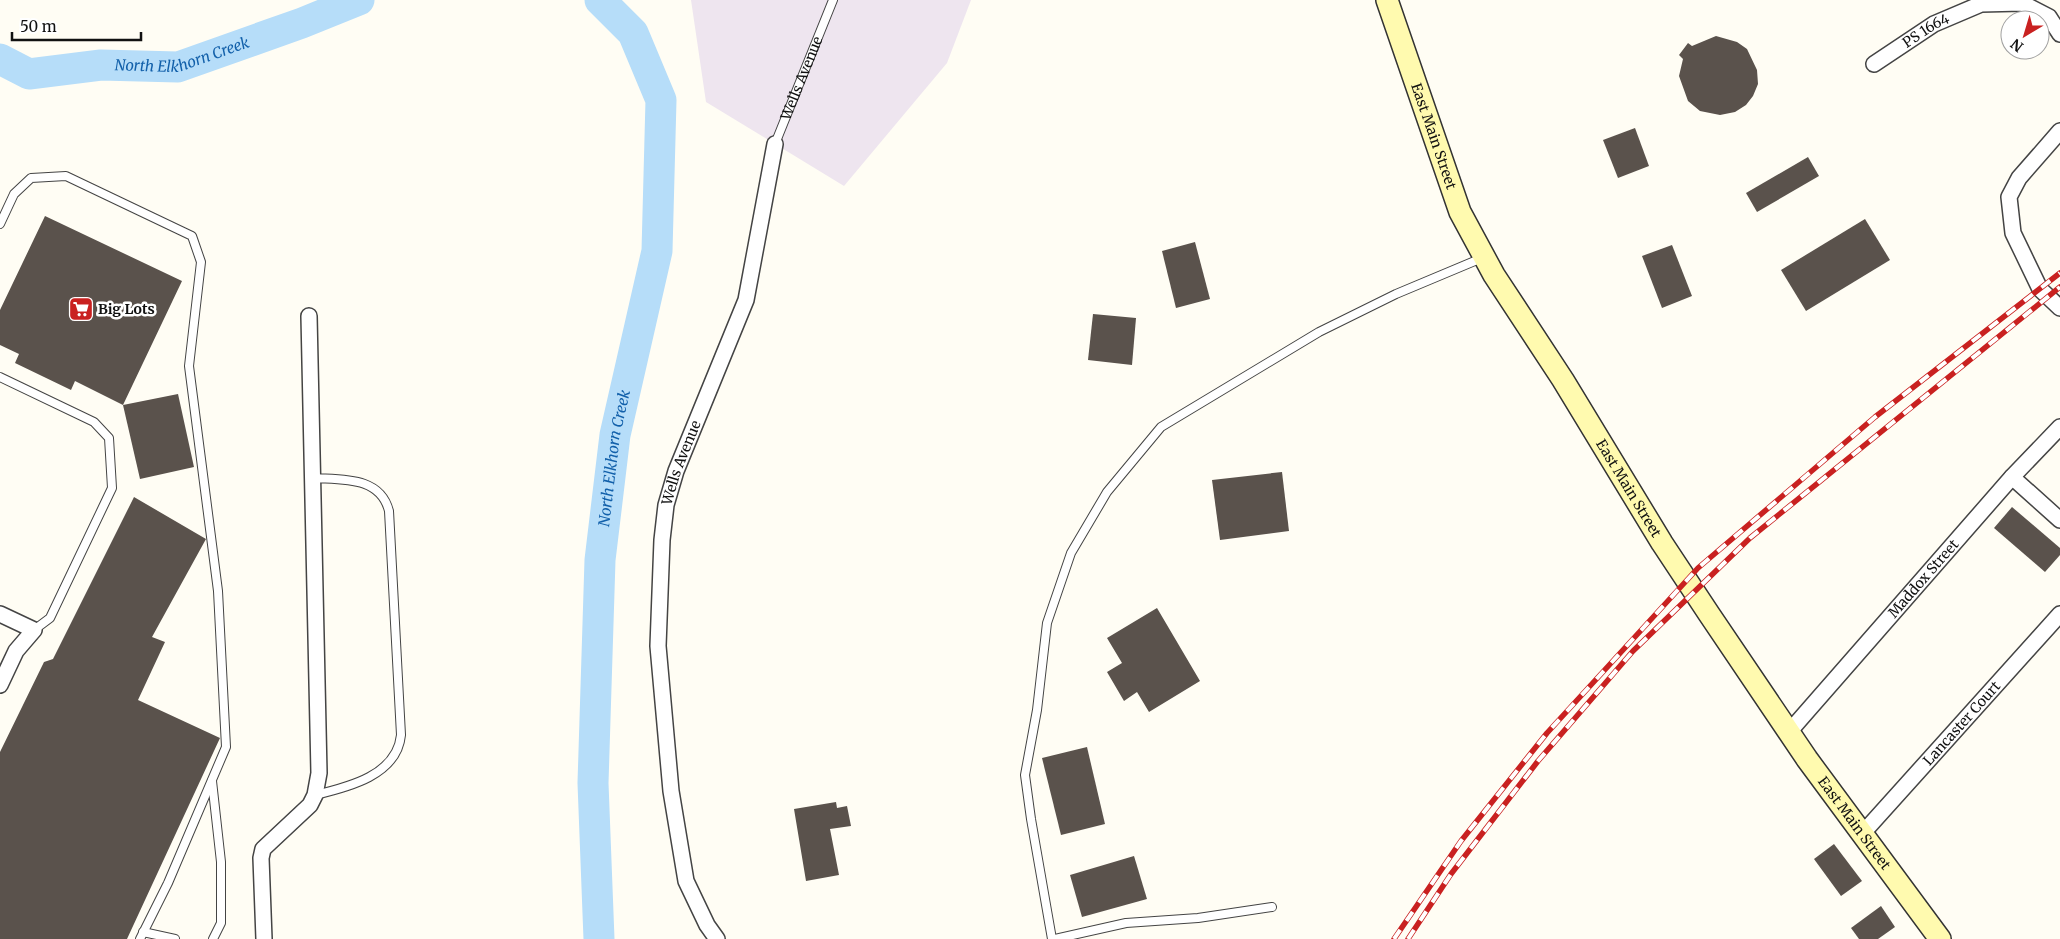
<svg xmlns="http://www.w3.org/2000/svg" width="2060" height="939" viewBox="0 0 2060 939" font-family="Merriweather,serif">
<rect width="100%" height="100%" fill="#fffdf4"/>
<path fill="#eee5ef" d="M691,0H971L947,63L844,186L706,102Z"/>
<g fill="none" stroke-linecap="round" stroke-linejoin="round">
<g stroke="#b6ddf9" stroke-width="31">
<path id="s1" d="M0,59L29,74L101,65L178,67L302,23L359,0"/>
<path id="s2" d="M599,939L593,783L600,560L615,435L657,251L661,100L633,33L600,0"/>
</g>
</g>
<g fill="#5a524c">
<path d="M1716,36L1737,42L1747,49L1757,70L1758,84L1753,96L1746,105L1735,112L1720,115L1700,111L1688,101L1679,76L1683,59L1679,55L1688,43L1692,46Z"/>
<path d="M1635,128L1649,166L1618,178L1603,140Z"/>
<path d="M1808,157L1819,176L1757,212L1746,193Z"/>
<path d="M45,216L182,281L123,405L75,381L71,390L15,363L19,354L0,345V310Z"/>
<path d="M1865,219L1890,260L1806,311L1781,270Z"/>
<path d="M1195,242L1210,299L1176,308L1162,251Z"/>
<path d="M1672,245L1692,296L1662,308L1642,256Z"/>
<path d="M1093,314L1136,318L1132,365L1088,360Z"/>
<path d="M178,394L194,467L140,479L123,405Z"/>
<path d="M1282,472L1289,531L1220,540L1212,480Z"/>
<path d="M134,497L206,539L152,637L165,642L138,700L220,738L127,939H0V752L44,662L53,659Z"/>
<path d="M2012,507L2060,548V555L2045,572L1994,528Z"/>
<path d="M1157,608L1200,681L1149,712L1137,692L1124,701L1107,672L1122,663L1107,638Z"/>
<path d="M1087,747L1105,824L1061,835L1042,758Z"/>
<path d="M836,802L837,808L847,806L851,826L830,829L839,875L806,881L794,809Z"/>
<path d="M1834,844L1862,881L1841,896L1814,859Z"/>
<path d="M1134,856L1147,899L1082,917L1070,875Z"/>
<path d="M1881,906L1895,927L1878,939H1859L1851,928Z"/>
</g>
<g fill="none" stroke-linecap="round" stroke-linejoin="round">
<defs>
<g id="lane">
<path id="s3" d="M775,144L833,0"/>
<path d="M0,224L14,194L31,178L66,176L192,236L201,262L189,366L218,591L226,747L168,883L140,939"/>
<path d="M0,377L94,422L109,438L112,488L50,618L34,630"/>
<path d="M313,478C342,480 380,476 389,511L401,735C397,775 349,787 315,795"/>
<path d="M212,781L221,862V923L213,939"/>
<path d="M143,932L175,939"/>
<path d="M1052,939L1031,819L1025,775L1037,710L1047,623L1071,553L1107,492L1161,427L1319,332L1396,294L1482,258"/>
<path d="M1055,939L1126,923L1198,918L1272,907"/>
</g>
<g id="street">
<path id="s4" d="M1874,64L1934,24L1981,4L2022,3L2049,17L2060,34"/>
<path d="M2060,131L2019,178L2009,197L2013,233L2040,289L2060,308"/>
<path d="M2012,477L2060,520"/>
<path d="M0,614L34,630L16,651L0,685"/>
<path id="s5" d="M1789,732L2012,477L2060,427"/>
<path id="s6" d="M1862,834L2060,614"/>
<path d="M264,939L261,858L263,849L310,805L315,795L319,773L309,316"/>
<path id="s7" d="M717,939L707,925L686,881L671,791L658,646L662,540L666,505L676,471L746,300L775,144"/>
</g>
<g id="secondary">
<path id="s8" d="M1387,0L1460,212L1494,275L1563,380L1662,543L1709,614L1807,759L1940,939"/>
</g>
</defs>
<use href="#lane" stroke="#444" stroke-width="10"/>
<use href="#street" stroke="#444" stroke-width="18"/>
<use href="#secondary" stroke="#333" stroke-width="24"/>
<use href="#lane" stroke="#fff" stroke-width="8"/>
<use href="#street" stroke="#fff" stroke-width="15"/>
<use href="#secondary" stroke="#fffaaf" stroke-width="21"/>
<defs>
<g id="rail">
<path d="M1394,939L1461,841L1547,733L1698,568L1875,417L2060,273"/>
<path d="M1408,939L1451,874L1538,761L1633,651L1750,538L2060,287"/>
</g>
</defs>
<use href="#rail" stroke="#c92120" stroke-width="5.5"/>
<use href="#rail" stroke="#fff" stroke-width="4" stroke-dasharray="11" stroke-linecap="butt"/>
</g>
<defs>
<symbol id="supermarket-square" viewBox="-11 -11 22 22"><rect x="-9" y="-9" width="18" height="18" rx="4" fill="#c92120" stroke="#fff"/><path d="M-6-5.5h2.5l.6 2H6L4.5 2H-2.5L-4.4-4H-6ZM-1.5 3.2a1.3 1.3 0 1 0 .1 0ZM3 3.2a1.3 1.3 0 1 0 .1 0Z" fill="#fff"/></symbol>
</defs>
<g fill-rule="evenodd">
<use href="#supermarket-square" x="67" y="295" width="28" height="28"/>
</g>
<g text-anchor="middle" stroke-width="5" stroke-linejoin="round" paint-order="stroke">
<g font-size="14" fill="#111" stroke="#fff">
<text dy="5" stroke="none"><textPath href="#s4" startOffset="62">PS 1664</textPath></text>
<text dy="5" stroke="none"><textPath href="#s3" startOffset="71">Wells Avenue</textPath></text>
<text dy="5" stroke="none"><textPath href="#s8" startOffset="144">East Main Street</textPath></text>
<text dy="5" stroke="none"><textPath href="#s7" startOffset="489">Wells Avenue</textPath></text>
<text dy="5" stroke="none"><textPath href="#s8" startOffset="548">East Main Street</textPath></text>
<text dy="5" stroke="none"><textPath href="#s5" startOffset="204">Maddox Street</textPath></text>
<text dy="5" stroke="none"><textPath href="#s6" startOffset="149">Lancaster Court</textPath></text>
<text dy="5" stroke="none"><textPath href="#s8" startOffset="952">East Main Street</textPath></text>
</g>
<g font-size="14" font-weight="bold" fill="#111" stroke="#fff" text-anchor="start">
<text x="98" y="314">Big Lots</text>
</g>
<g font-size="15" font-style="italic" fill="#1260aa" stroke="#fff">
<text dy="5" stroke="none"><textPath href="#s1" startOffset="188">North Elkhorn Creek</textPath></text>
<text dy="5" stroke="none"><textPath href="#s2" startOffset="482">North Elkhorn Creek</textPath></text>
</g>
</g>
<g transform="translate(2025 35) rotate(218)"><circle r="24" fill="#ffffff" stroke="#a0a0a0"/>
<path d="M0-4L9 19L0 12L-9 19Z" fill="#c92120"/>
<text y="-8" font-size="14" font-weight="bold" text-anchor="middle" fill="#111111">N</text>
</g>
<path d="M12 32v8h129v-8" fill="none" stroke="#111111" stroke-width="2.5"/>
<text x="20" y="32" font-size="15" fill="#111111" stroke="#ffffff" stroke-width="4" paint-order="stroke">50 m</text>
</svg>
